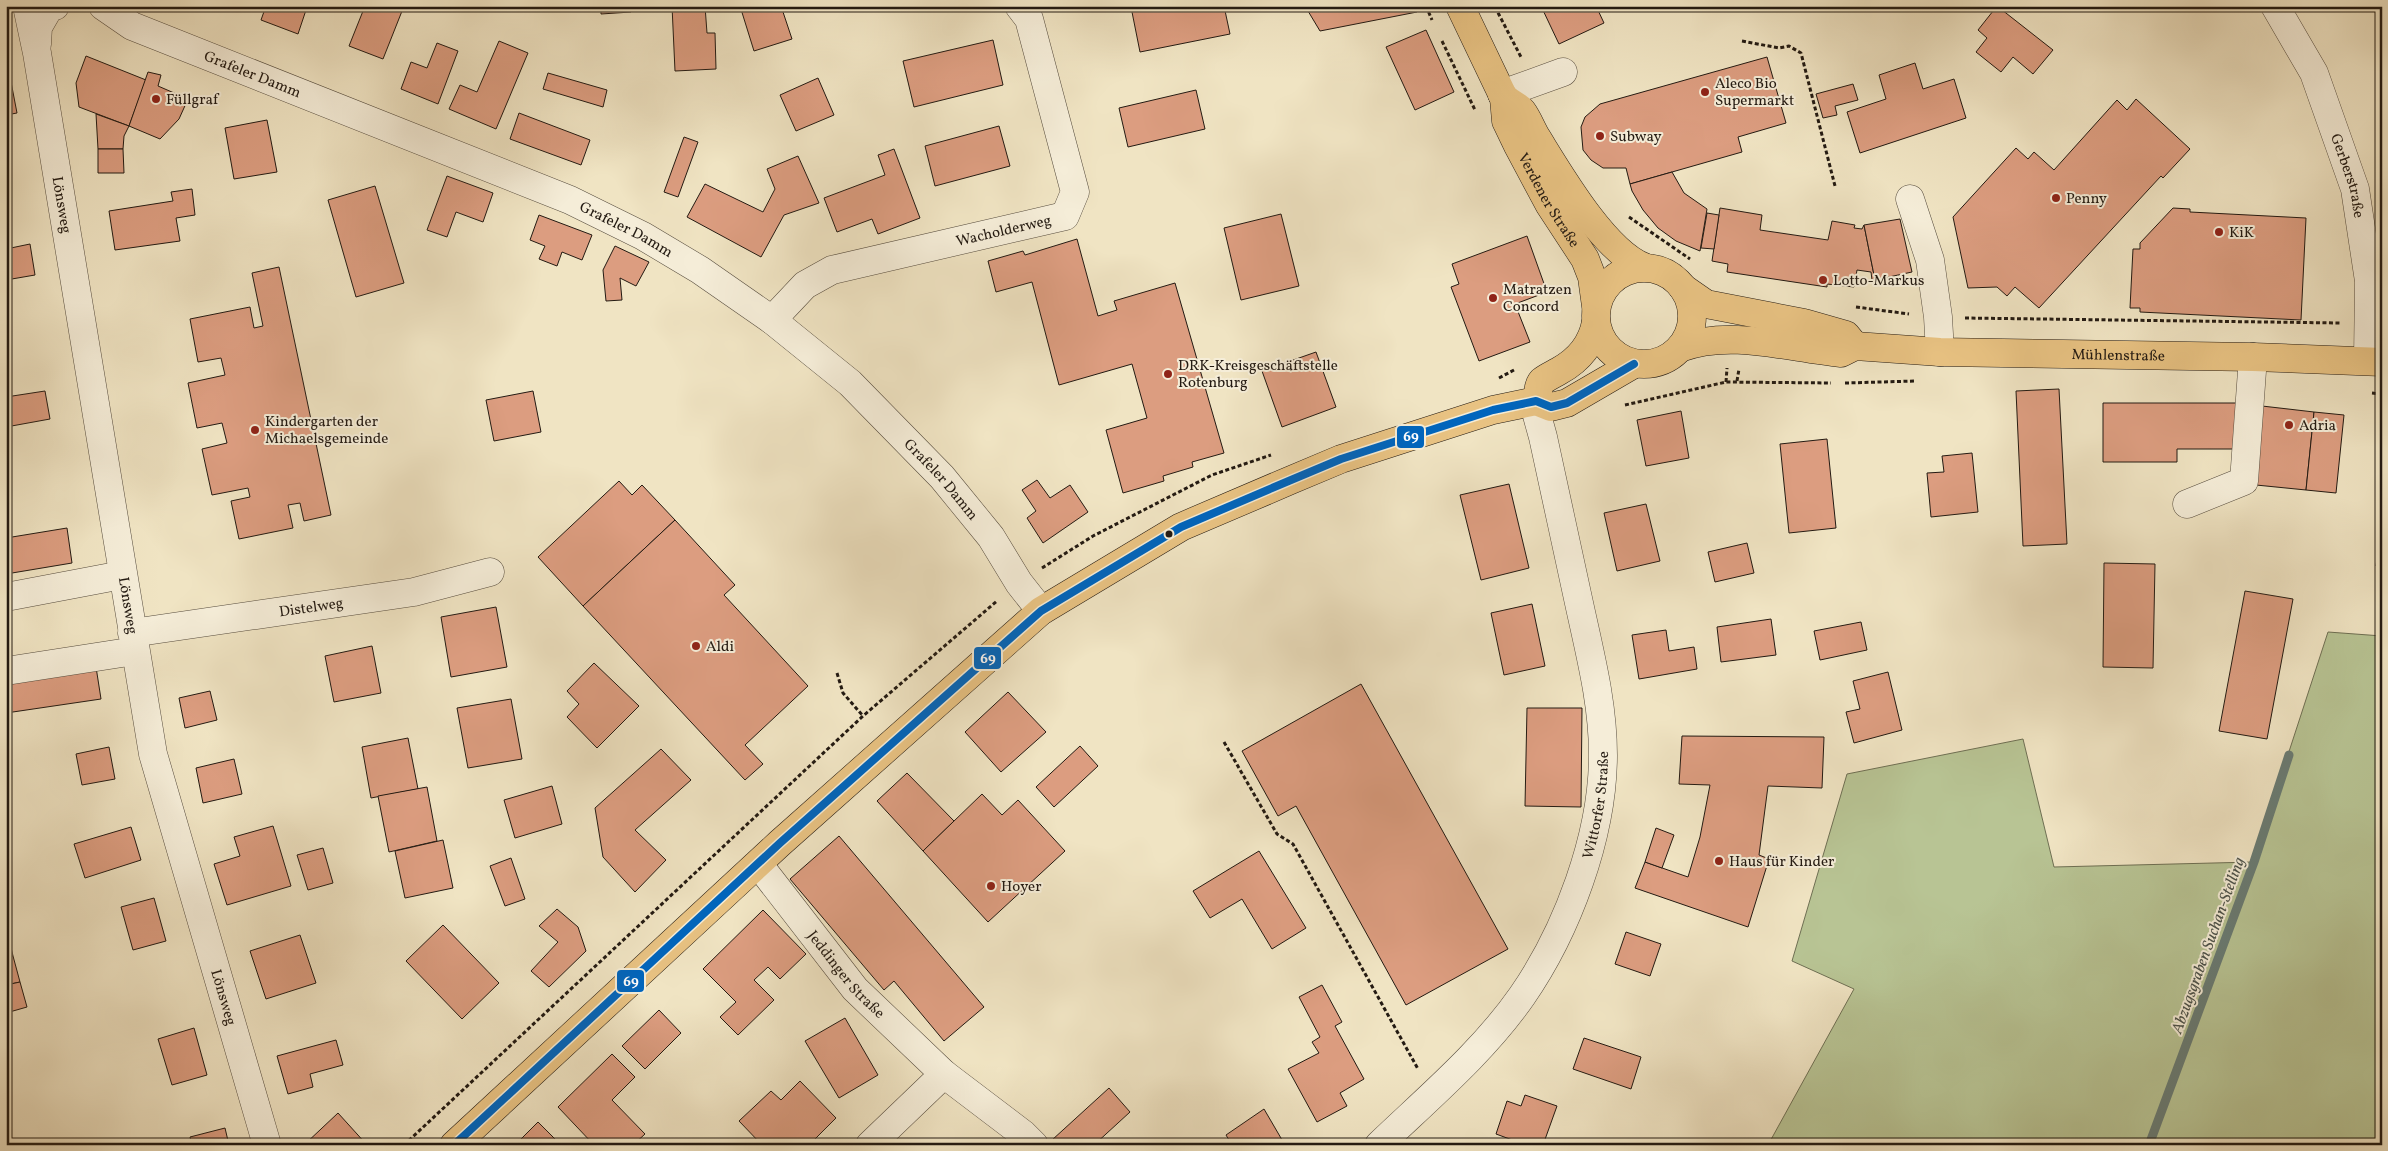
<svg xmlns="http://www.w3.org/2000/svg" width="2388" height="1151" viewBox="0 0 2388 1151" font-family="Vollkorn,serif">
<rect width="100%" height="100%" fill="#f0e4c3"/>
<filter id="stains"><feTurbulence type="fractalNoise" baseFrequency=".004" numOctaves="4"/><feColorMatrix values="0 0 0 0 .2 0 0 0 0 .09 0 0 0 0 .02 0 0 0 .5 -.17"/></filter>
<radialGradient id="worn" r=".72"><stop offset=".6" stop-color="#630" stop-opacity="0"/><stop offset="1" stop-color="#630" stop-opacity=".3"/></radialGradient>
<path fill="#b8c494" stroke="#6e6f53" d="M2328,632L2382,636V1145H1768L1854,989L1792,961L1847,774L2023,739L2054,867L2253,862Z"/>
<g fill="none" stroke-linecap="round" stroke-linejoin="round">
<path stroke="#6a7c74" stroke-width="9" d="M2149,1145L2254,862L2289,755"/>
</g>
<g fill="#dc9d80" stroke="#231a12">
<path d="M266,6H296L306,10L298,34L261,20Z"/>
<path d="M365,6H404L383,59L349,46Z"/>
<path d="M601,6H631V12L601,14Z"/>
<path d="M672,6H705L707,33H715L716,69L675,71Z"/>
<path d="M740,6H781L792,39L754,51Z"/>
<path d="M1135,6H1224L1230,34L1140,52L1131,7Z"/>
<path d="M1305,6H1414L1417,12L1320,31Z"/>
<path d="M1541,6H1596L1604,23L1559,44Z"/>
<path d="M1997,6L2053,50L2033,74L2013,57L2001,72L1976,52L1987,38L1978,30Z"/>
<path d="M1426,30L1454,92L1415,110L1386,47Z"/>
<path d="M993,40L1003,85L914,107L903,61Z"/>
<path d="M499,41L528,53L496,129L449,109L460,85L477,92Z"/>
<path d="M437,43L458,51L438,104L401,89L411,62L427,68Z"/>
<path d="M6,56L17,113L6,115Z"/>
<path d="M86,56L146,80L129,126L79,107L76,83Z"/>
<path d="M1767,57L1786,123L1738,137L1742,152L1630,184L1626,168H1603L1591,160L1583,150L1581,127L1585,117L1600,104Z"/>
<path d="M1915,63L1923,89L1954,79L1966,118L1860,153L1847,112L1886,99L1879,75Z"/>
<path d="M148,72L161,75L158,86L188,99L179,119L160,139L129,126Z"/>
<path d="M548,73L607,90L603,107L543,89Z"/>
<path d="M818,78L834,115L796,131L780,95Z"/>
<path d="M1853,84L1858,100L1835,106L1837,115L1823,118L1816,94Z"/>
<path d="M1196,90L1205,129L1128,147L1119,108Z"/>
<path d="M2136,99L2190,149L2163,178L2161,176L2039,308L2015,287L2007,296L1997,287L1968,288L1953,217L2016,148L2028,159L2034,152L2054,170L2117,100L2127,110Z"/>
<path d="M519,113L590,140L581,165L510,139Z"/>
<path d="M96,114L129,126L124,136L123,149H98Z"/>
<path d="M267,120L277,172L234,179L225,128Z"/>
<path d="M999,126L1010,166L935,186L925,146Z"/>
<path d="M684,137L698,142L678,197L664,192Z"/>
<path d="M98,149H123L124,173H98Z"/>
<path d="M894,149L920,218L878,234L872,219L837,232L824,198L885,175L878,155Z"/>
<path d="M798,156L819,203L784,215L761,257L687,217L705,184L763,212L775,189L767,169Z"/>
<path d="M1672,172L1684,193L1707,209L1700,251L1676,241L1658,228L1643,210L1632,191L1630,184Z"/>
<path d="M447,176L493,193L483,222L456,212L447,237L427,230Z"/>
<path d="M375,186L404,283L356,297L328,200Z"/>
<path d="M192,189L195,215L176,218L180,241L115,250L109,211L173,201L171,192Z"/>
<path d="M1720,208L1762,215L1760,230L1828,240L1832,221L1855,225L1854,228L1862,229L1864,225L1875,280H1872L1871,272L1857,270L1854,287L1827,284V287L1727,272L1728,264L1712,261Z"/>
<path d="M2173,208L2190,209V212L2306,218L2301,320L2140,312V308H2130L2133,249H2140V243Z"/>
<path d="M1707,213L1719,215L1714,249L1701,248Z"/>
<path d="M1281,214L1299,286L1241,300L1224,228Z"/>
<path d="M539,215L592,235L582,260L562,252L557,266L539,259L545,246L530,240Z"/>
<path d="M1900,219L1912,272L1875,280L1864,225Z"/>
<path d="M1527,236L1547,292L1515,304L1530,342L1479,361L1451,287L1459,284L1452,264Z"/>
<path d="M1077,239L1098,316L1117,310L1114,301L1175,283L1224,453L1192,462L1193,467L1163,476L1164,481L1123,493L1106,430L1147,418L1132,364L1059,385L1032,282L996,292L988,261L1023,251L1025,255Z"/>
<path d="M30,244L35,275L6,280V249Z"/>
<path d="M615,246L649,262L636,286L620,278L622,300L606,301L603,270Z"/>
<path d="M279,267L331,515L304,521L300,503L288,505L293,528L239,539L231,501L250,497L248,488L212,495L202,449L227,443L222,423L197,428L188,383L225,375L221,358L198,362L190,319L250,307L254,328L263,326L252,273Z"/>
<path d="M1316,352L1336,407L1282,427L1262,371Z"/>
<path d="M2059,389L2067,544L2023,546L2016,391Z"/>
<path d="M45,391L50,419L6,427V397Z"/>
<path d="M533,391L541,432L494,441L486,400Z"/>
<path d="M2103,403H2237V449H2177V462H2103Z"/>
<path d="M2262,406L2314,412L2306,490L2256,485Z"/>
<path d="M1681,411L1689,458L1646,466L1637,420Z"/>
<path d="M2314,412L2344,415L2336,493L2306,490Z"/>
<path d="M1827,439L1836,528L1789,533L1780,444Z"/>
<path d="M1972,453L1978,512L1931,517L1927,473L1944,472L1942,456Z"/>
<path d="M1037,480L1050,498L1070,485L1088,512L1043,543L1027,518L1036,511L1022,490Z"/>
<path d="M619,481L632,495L642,485L675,520L583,606L538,557Z"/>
<path d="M1509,484L1529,568L1481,580L1460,495Z"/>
<path d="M1646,504L1660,561L1617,571L1604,513Z"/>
<path d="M2382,518V566H2376Z"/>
<path d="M675,520L735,585L724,595L808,686L745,745L763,764L745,780L583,606Z"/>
<path d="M67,528L72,563L6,574V538Z"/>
<path d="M1747,543L1754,573L1715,582L1708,552Z"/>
<path d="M2104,563L2155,564L2153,668L2103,667Z"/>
<path d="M2245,591L2293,599L2267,739L2219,731Z"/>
<path d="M1532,604L1545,666L1504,675L1491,613Z"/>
<path d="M496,607L507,667L451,677L441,617Z"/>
<path d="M1771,619L1776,655L1721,662L1717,627Z"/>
<path d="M1861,622L1867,650L1820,660L1814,631Z"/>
<path d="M1666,630L1669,651L1694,647L1697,669L1639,679L1632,635Z"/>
<path d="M372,646L381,693L334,702L325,656Z"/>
<path d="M594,663L639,706L597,748L567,717L579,704L567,691Z"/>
<path d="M96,667L101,699L6,713V681Z"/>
<path d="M1888,672L1902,730L1854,743L1846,712L1860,709L1853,681Z"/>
<path d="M1361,684L1508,949L1406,1005L1296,806L1278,816L1242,751Z"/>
<path d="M210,691L217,720L185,728L179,698Z"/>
<path d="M1008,692L1046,732L1001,772L965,732Z"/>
<path d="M511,699L522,759L468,768L457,708Z"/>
<path d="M1527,708H1582L1581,807L1525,806Z"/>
<path d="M1682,736L1824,737L1822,788L1768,786L1759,855L1769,859L1748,927L1635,888L1645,862L1688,877L1700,837L1710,785L1679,784Z"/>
<path d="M408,738L418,789L371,798L362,747Z"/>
<path d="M1080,746L1098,766L1054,807L1036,787Z"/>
<path d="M109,747L115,779L82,785L76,754Z"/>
<path d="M661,749L691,780L635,830L666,860L635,892L603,857L595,808Z"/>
<path d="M234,759L242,794L203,803L196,768Z"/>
<path d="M907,773L954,821L923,851L877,801Z"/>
<path d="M552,786L562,824L515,838L504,800Z"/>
<path d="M427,787L437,841L389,852L378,796Z"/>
<path d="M982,794L1002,815L1018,800L1065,851L988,922L923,851Z"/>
<path d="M273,826L291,886L227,905L214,864L240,856L234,837Z"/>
<path d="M131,827L141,860L85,878L74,844Z"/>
<path d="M1656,828L1674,835L1662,868L1645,862Z"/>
<path d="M839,836L984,1007L944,1041L894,981L884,990L790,879Z"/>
<path d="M443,840L453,888L405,898L395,851Z"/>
<path d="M323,848L333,883L308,890L297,855Z"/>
<path d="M1259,851L1306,928L1272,949L1242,899L1210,918L1193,891Z"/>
<path d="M511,858L525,899L505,906L490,866Z"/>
<path d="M154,898L166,941L133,950L121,907Z"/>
<path d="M557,909L578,927L586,951L549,987L531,971L558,942L539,926Z"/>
<path d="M763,910L806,954L780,979L768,967L754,980L774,1000L738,1035L720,1017L736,1002L703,969Z"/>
<path d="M443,925L499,983L462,1019L406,961Z"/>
<path d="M7,930L13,956L6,958V930Z"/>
<path d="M1626,932L1661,944L1650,976L1615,964Z"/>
<path d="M300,935L316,983L266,999L250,951Z"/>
<path d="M13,956L20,982L6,985V958Z"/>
<path d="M20,982L27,1007L6,1013V985Z"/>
<path d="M1322,985L1342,1022L1335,1026L1364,1079L1340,1093L1347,1106L1317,1122L1288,1069L1319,1053L1312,1042L1320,1037L1299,997Z"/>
<path d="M659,1010L681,1033L645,1069L622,1046Z"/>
<path d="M845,1018L878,1075L839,1098L805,1041Z"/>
<path d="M194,1028L207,1075L172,1085L158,1039Z"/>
<path d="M1584,1038L1641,1057L1631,1089L1573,1069Z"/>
<path d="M336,1040L343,1065L310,1074L313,1087L288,1094L277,1056Z"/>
<path d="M612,1054L635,1077L612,1100L645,1134L633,1145H594L558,1107Z"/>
<path d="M800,1081L836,1118L809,1145H762L739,1121L771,1091L781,1100Z"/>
<path d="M1109,1088L1130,1112L1094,1145H1056L1052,1140Z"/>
<path d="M1525,1095L1557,1106L1543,1145H1526L1496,1134L1507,1101L1521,1106Z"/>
<path d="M1264,1109L1285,1145H1232L1226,1135Z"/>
<path d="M338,1113L367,1145H304Z"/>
<path d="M538,1122L561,1145H515Z"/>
<path d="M225,1128L229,1145H192L190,1137Z"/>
</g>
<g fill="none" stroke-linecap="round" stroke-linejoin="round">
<defs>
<g id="minor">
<path id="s1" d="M27,6L37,53L153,754L267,1145"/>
<path id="s2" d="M103,6L132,26L570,200L643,236L700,270L772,320L850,383L942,477L991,537L1019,583L1041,611"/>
<path id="s3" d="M2275,6L2314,73L2355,189L2369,281L2368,360"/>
<path d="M37,44L38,27L49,8L55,6"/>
<path d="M1502,94L1563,72"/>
<path d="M1910,199L1930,260L1938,317L1940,352"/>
<path id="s4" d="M772,320L805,285L832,270L1065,216L1075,192L1029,19L1019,6"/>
<path d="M2187,504L2244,481L2253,357"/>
<path d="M6,597L122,575"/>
<path id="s5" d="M132,633L414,592L490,572"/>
<path d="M6,671L135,651"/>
<path id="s6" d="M759,865L855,989L944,1074L870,1145"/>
<path d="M944,1074L1023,1134L1034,1145"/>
<path id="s7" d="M1379,1145C1428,1098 1483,1052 1522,996C1567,931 1603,836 1603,755C1603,703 1590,654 1579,603C1567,548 1555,492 1543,437L1533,401"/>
</g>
<g id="major">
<path id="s8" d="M1460,6L1504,98L1506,121L1518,146L1549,204L1585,259L1592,277L1596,306"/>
<path d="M1502,94C1507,103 1517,104 1522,111C1528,119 1532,130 1537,138C1560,175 1604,251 1644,267"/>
<circle cx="1644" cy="316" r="48"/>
<path d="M1683,288L1706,304L1804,323L1846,335L1855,346"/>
<path id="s9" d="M1680,348C1731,329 1788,348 1841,353L1855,346L1940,352L2253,357L2382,362"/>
<path d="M1533,401C1541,396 1536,387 1542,381C1547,377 1554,374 1559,371C1579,360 1592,345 1596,322"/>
<path d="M454,1145L780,843L1041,611L1181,527L1291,480L1341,459L1493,410L1536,401L1551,407L1567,403L1634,364"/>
</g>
</defs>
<use href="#minor" stroke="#564c3e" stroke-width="29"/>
<use href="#major" stroke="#231a12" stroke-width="29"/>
<g stroke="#231a12" stroke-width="3" stroke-dasharray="4 2.5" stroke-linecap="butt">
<path d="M1426,6L1432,20"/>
<path d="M1495,7L1521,57"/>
<path d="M1442,41L1475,110"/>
<path d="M1742,41L1779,48L1789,46L1801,53L1835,186"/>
<path d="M1629,217L1690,259"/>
<path d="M1856,307L1909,314"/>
<path d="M1965,318L2341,323"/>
<path d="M1499,378L1514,370"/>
<path d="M1737,381L1739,369"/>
<path d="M1726,382L1727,368"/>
<path d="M1845,383L1916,381"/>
<path d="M2372,393L2382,394"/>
<path d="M1625,405L1726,382L1831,383"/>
<path d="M1042,568L1093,536L1212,475L1271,455"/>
<path d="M837,673L843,693L863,716"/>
<path d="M1224,742L1277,834L1293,844L1418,1069"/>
<path d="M404,1145L863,716L997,601"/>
</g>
<use href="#minor" stroke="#f5edd8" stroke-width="28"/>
<use href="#major" stroke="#e8c282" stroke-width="28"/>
<defs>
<path id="bus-1" d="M454,1145L780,843L1041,611L1181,527L1291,480L1341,459L1493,410L1536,401L1551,407L1567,403L1634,364"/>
</defs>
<use href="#bus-1" stroke="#f5edd8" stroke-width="11"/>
<use href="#bus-1" stroke="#0065bd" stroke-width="8"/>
</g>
<g fill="#8f2418" stroke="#f5edd8" stroke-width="2">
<circle cx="1705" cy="92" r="5"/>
<circle cx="156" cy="99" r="5"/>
<circle cx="1600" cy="136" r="5"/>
<circle cx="2056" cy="198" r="5"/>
<circle cx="2219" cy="232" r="5"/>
<circle cx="1823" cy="280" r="5"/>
<circle cx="1493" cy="298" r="5"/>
<circle cx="1168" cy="374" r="5"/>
<circle cx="2289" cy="425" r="5"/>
<circle cx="255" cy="430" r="5"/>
<circle cx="696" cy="646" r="5"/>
<circle cx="1719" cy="861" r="5"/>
<circle cx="991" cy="886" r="5"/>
</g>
<circle fill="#231a12" stroke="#f5edd8" stroke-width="2" cx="1169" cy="534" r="4.5"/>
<g text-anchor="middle" stroke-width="4" stroke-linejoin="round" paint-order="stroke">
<g font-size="15" fill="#231a12" stroke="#f5edd8">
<text dy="5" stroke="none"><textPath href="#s2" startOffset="165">Grafeler Damm</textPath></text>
<text dy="5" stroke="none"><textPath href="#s3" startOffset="186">Gerberstraße</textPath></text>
<text dy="5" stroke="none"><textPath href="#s8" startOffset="215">Verdener Straße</textPath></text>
<text dy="5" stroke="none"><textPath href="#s1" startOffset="202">Lönsweg</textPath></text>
<text dy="5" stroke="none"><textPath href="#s2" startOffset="570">Grafeler Damm</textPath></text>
<text dy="5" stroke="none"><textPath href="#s4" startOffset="255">Wacholderweg</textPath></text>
<text dy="5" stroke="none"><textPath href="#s9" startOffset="442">Mühlenstraße</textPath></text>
<text dy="5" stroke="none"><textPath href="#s2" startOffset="975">Grafeler Damm</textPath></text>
<text dy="5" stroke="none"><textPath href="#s1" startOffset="608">Lönsweg</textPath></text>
<text dy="5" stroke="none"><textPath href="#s5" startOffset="181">Distelweg</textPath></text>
<text dy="5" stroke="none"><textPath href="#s7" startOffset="414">Wittorfer Straße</textPath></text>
<text dy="5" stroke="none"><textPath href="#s6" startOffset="140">Jeddinger Straße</textPath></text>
<text dy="5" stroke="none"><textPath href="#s1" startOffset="1012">Lönsweg</textPath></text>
</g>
<g font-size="15" fill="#231a12" stroke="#f5edd8" text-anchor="start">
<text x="1715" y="88">Aleco Bio<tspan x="1715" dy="17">Supermarkt</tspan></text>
<text x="166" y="104">Füllgraf</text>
<text x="1610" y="141">Subway</text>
<text x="2066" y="203">Penny</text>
<text x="2229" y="237">KiK</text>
<text x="1833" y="285">Lotto-Markus</text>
<text x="1503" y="294">Matratzen<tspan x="1503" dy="17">Concord</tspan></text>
<text x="1178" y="370">DRK-Kreisgeschäftstelle<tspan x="1178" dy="17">Rotenburg</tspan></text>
<text x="265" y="426">Kindergarten der<tspan x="265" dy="17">Michaelsgemeinde</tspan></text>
<text x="2299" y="430">Adria</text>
<text x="706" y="651">Aldi</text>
<text x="1729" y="866">Haus für Kinder</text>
<text x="1001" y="891">Hoyer</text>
</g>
<g font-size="16" font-style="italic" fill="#4d534b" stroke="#f5edd8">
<text transform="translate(2207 945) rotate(-70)" y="6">Abzugsgraben Suchan-Stelling</text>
</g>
</g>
<g stroke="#f5edd8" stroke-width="2">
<rect x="1396" y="425" width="29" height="24" rx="5" fill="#0065bd"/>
<rect x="973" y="646" width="29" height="24" rx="5" fill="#0065bd"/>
<rect x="616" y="969" width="29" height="24" rx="5" fill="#0065bd"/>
</g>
<g font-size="14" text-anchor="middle" font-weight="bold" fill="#fff">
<text x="1411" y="441">69</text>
<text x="988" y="663">69</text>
<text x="631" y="986">69</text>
</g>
<rect width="2388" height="1151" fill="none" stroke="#f0e4c3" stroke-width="25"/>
<rect x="8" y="8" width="2373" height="1136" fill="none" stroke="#231a12" stroke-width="2.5"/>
<rect x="12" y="12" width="2363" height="1126" fill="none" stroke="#231a12"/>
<rect width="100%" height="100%" filter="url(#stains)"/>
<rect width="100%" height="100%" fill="url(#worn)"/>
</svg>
